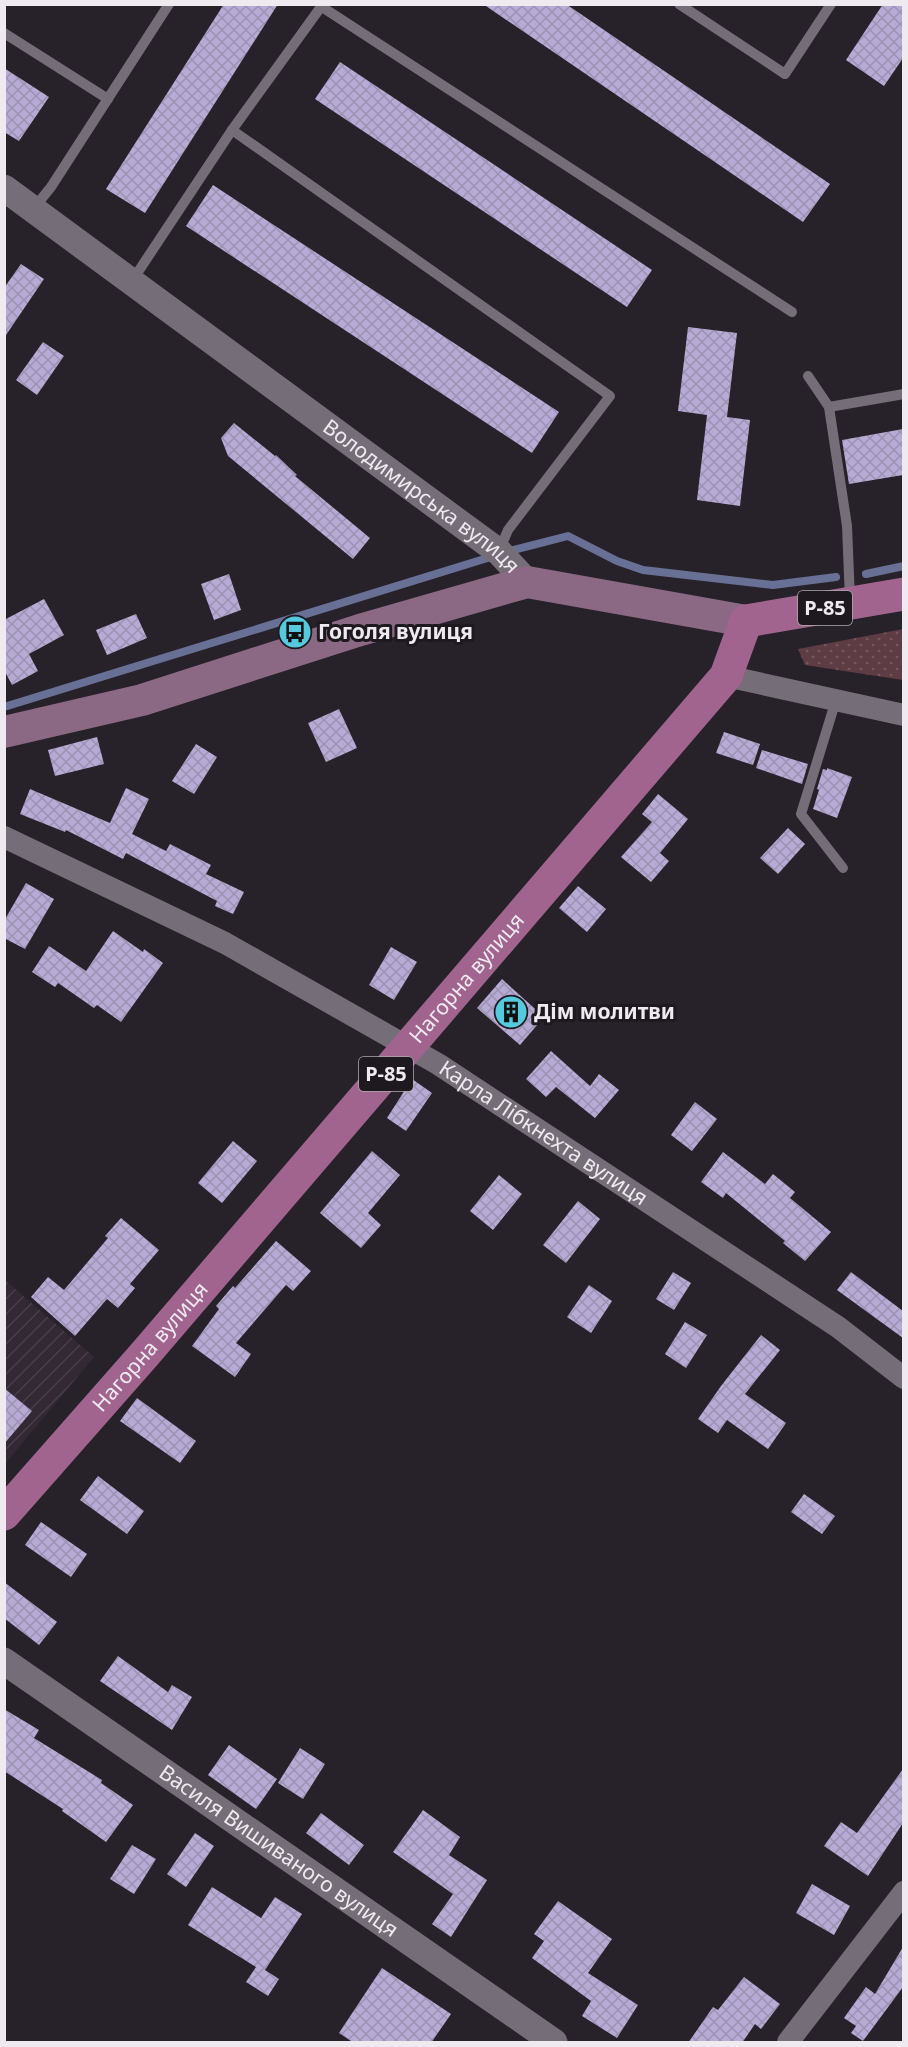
<svg xmlns="http://www.w3.org/2000/svg" width="908" height="2047" viewBox="0 0 908 2047" font-family="'Noto Sans',sans-serif">
<defs>
<pattern id="industrial-furrows" width="10" height="10" patternUnits="userSpaceOnUse" patternTransform="scale(1.5)"><rect width="10" height="10" fill="#332935"/><path d="M-1 1l2-2M0 10L10 0M9 11l2-2" fill="none" stroke="#473e49"/></pattern>
<pattern id="park-dots" width="8" height="8" patternUnits="userSpaceOnUse" patternTransform="scale(1.5)"><rect width="8" height="8" fill="#5d3c44"/><path d="M2 2h.1M6 6h.1" fill="none" stroke="#75585f" stroke-width="1.8" stroke-linecap="round"/></pattern>
<pattern id="building-cross-hatch" width="8" height="8" patternUnits="userSpaceOnUse" patternTransform="scale(1.5)"><rect width="8" height="8" fill="#b7abd5"/><path d="M0 0l8 8M0 8l8-8" fill="none" stroke="#9b92b2"/></pattern>
</defs>
<rect width="100%" height="100%" fill="#272129"/>
<path fill="url(#industrial-furrows)" d="M5,1280L94,1357L5,1464Z"/>
<path fill="url(#park-dots)" d="M903,629V680L805,665L798,649Z"/>
<g fill="none" stroke-linecap="round" stroke-linejoin="round">
<g stroke="#697096" stroke-width="8">
<path d="M506,552L568,536L617,561L643,570L773,585L836,577"/>
<path d="M866,574L904,566"/>
<path d="M4,707L494,556"/>
</g>
</g>
<g fill="url(#building-cross-hatch)">
<path d="M224,4H278L145,213L106,189Z"/>
<path d="M483,4H566L830,184L803,222Z"/>
<path d="M883,4H903V58L884,86L846,60Z"/>
<path d="M340,62L652,270L627,307L315,99Z"/>
<path d="M4,68L49,97L19,141L4,132Z"/>
<path d="M213,185L559,412L532,453L186,226Z"/>
<path d="M21,264L44,279L4,338V288Z"/>
<path d="M688,327L737,333L727,417L750,420L740,506L697,500L707,415L678,411Z"/>
<path d="M43,342L64,356L37,395L16,380Z"/>
<path d="M234,423L275,456L276,455L297,475L295,476L370,538L353,559L228,456L221,438Z"/>
<path d="M903,429V475L849,484L842,440Z"/>
<path d="M229,574L241,610L214,620L201,584Z"/>
<path d="M44,599L64,635L29,654L38,671L12,685L4,670V620Z"/>
<path d="M136,614L147,638L107,655L96,630Z"/>
<path d="M339,709L357,748L326,762L308,723Z"/>
<path d="M724,732L760,744L753,765L716,753Z"/>
<path d="M97,737L104,764L55,776L48,750Z"/>
<path d="M196,744L217,757L194,794L172,781Z"/>
<path d="M762,750L808,764L802,784L756,768Z"/>
<path d="M827,768L852,777L837,818L813,809L819,790L817,789L823,769L827,770Z"/>
<path d="M126,788L149,799L132,834L166,851L170,844L211,865L206,874L244,892L233,914L215,906L217,901L126,853L123,859L66,830L65,832L20,814L30,789L110,823Z"/>
<path d="M658,794L688,819L660,853L669,861L651,882L621,857L652,822L642,814Z"/>
<path d="M788,828L805,844L778,874L760,858Z"/>
<path d="M26,883L54,899L25,949L4,938V921Z"/>
<path d="M578,886L606,909L587,932L559,908Z"/>
<path d="M113,931L143,952L144,949L163,963L121,1022L97,1005L94,1008L58,983L55,987L32,972L49,946L86,971Z"/>
<path d="M391,947L417,962L394,1000L369,985Z"/>
<path d="M502,979L544,1017L520,1045L477,1008Z"/>
<path d="M551,1051L590,1086L599,1074L619,1090L595,1118L556,1087L546,1097L526,1079Z"/>
<path d="M412,1079L432,1093L406,1131L387,1118Z"/>
<path d="M695,1102L717,1119L692,1151L671,1135Z"/>
<path d="M233,1141L257,1161L222,1203L198,1183Z"/>
<path d="M372,1151L400,1175L368,1213L381,1225L361,1248L320,1213Z"/>
<path d="M723,1152L765,1184L773,1174L795,1192L790,1198L831,1232L805,1261L783,1243L785,1241L726,1193L723,1198L701,1182Z"/>
<path d="M499,1175L522,1194L493,1230L470,1211Z"/>
<path d="M578,1201L600,1219L566,1263L543,1245Z"/>
<path d="M121,1218L159,1250L130,1284L135,1288L118,1308L107,1299L75,1336L31,1297L48,1277L64,1290L108,1238L105,1236Z"/>
<path d="M276,1241L311,1271L293,1291L286,1285L236,1343L251,1354L235,1377L192,1346L219,1309L216,1306L233,1286L235,1288Z"/>
<path d="M673,1272L691,1283L674,1310L656,1299Z"/>
<path d="M851,1272L903,1311V1338L837,1290Z"/>
<path d="M589,1285L612,1301L591,1333L567,1317Z"/>
<path d="M685,1322L707,1335L686,1368L665,1354Z"/>
<path d="M761,1335L780,1350L745,1394L786,1423L768,1449L727,1420L718,1433L698,1419L721,1386Z"/>
<path d="M4,1388L32,1411L4,1444Z"/>
<path d="M137,1398L196,1441L180,1463L120,1421Z"/>
<path d="M98,1476L144,1511L127,1534L80,1500Z"/>
<path d="M804,1494L835,1516L822,1534L791,1512Z"/>
<path d="M41,1522L87,1554L71,1577L25,1545Z"/>
<path d="M4,1582L57,1622L39,1645L4,1618Z"/>
<path d="M118,1656L168,1692L172,1685L192,1697L172,1730L100,1681Z"/>
<path d="M4,1709L39,1730L34,1738L102,1780L101,1783L133,1805L106,1842L62,1811L63,1809L4,1771Z"/>
<path d="M229,1745L277,1779L256,1809L208,1775Z"/>
<path d="M300,1748L325,1764L303,1799L278,1783Z"/>
<path d="M903,1769V1823L868,1876L824,1846L841,1822L857,1833Z"/>
<path d="M423,1810L460,1837L449,1855L487,1880L451,1937L432,1924L453,1894L393,1852Z"/>
<path d="M321,1813L364,1845L349,1865L306,1833Z"/>
<path d="M195,1833L214,1846L186,1887L167,1874Z"/>
<path d="M132,1845L156,1859L134,1894L110,1879Z"/>
<path d="M812,1884L850,1906L834,1935L796,1913Z"/>
<path d="M212,1887L261,1918L275,1897L302,1914L265,1970L279,1979L268,1996L246,1982L256,1967L188,1925Z"/>
<path d="M558,1901L612,1939L588,1973L638,2005L617,2038L582,2016L591,2001L532,1958L544,1941L534,1934Z"/>
<path d="M903,1947V1987L863,2041L851,2033L856,2026L844,2018L866,1987L875,1994Z"/>
<path d="M382,1968L451,2014L431,2043H354L339,2033Z"/>
<path d="M744,1977L780,2004L761,2029L755,2024L742,2043H688L713,2007L718,2010Z"/>
</g>
<g fill="none" stroke-linecap="round" stroke-linejoin="round">
<g stroke="#756d77" stroke-width="10">
<path d="M679,4L785,74L831,4"/>
<path d="M322,7L792,312"/>
<path d="M4,33L108,99"/>
<path d="M232,130L610,396L508,530L499,551"/>
<path d="M34,208L51,187L169,4"/>
<path d="M132,281L232,130L323,4"/>
<path d="M808,376L829,407L847,526L850,600"/>
<path d="M829,407L904,394"/>
<path d="M836,700L801,814L843,868"/>
</g>
<g stroke="#756d77" stroke-width="22">
<path d="M726,676L904,715"/>
<path id="s1" d="M4,837L225,943L438,1064L838,1327L904,1378"/>
<path d="M788,2042L904,1892"/>
</g>
<g stroke="#756d77" stroke-width="27">
<path id="s2" d="M4,188L499,552L527,582"/>
<path id="s3" d="M4,1661L554,2042"/>
</g>
<path stroke="#8b6883" stroke-width="32" d="M4,732L142,700L360,630L527,582L746,621"/>
<path stroke="#a1648f" stroke-width="33" id="s4" d="M4,1514L144,1355L726,676L746,621L904,594"/>
</g>
<defs>
<symbol id="bus-disc" viewBox="-11 -11 22 22"><circle r="9.5" fill="#55cade" stroke="#1e181f"/><path d="M-5-6H5V4H4V6H2V4H-2V6H-4V4H-5ZM-3.5-4V0h7V-4ZM-3.5 1.2v1.5H-2V1.2ZM2 1.2v1.5H3.5V1.2Z" fill="#111"/></symbol>
<symbol id="building-disc" viewBox="-11 -11 22 22"><circle r="9.5" fill="#55cade" stroke="#1e181f"/><path d="M-4-6H4V6H1V3H-1V6H-4ZM-2.5-4.3h1.7v1.8h-1.7ZM.8-4.3h1.7v1.8H.8ZM-2.5-1h1.7V.8h-1.7ZM.8-1h1.7V.8H.8Z" fill="#111"/></symbol>
</defs>
<g fill-rule="evenodd">
<use href="#bus-disc" x="276" y="613" width="38" height="38"/>
<use href="#building-disc" x="492" y="993" width="38" height="38"/>
</g>
<g text-anchor="middle" stroke-width="6" stroke-linejoin="round" paint-order="stroke">
<g fill="#1e181f" stroke="#b0abb1" stroke-width="1.5">
<rect x="798" y="591" width="54" height="34" rx="4.5"/>
<rect x="359" y="1057" width="54" height="34" rx="4.5"/>
</g>
<g font-size="20" font-weight="bold" fill="#eeeaef">
<text x="825" y="615">Р-85</text>
<text x="386" y="1081">Р-85</text>
</g>
<g font-size="21" fill="#eeeaef" stroke="#1e181f">
<text dy="7" stroke="none"><textPath href="#s2" startOffset="519">Володимирська вулиця</textPath></text>
<text dy="7" stroke="none"><textPath href="#s4" startOffset="708">Нагорна вулиця</textPath></text>
<text dy="7" stroke="none"><textPath href="#s1" startOffset="616">Карла Лібкнехта вулиця</textPath></text>
<text dy="7" stroke="none"><textPath href="#s4" startOffset="222">Нагорна вулиця</textPath></text>
<text dy="7" stroke="none"><textPath href="#s3" startOffset="334">Василя Вишиваного вулиця</textPath></text>
</g>
<g font-size="21" font-weight="bold" fill="#eeeaef" stroke="#1e181f" text-anchor="start">
<text x="318" y="639">Гоголя вулиця</text>
<text x="534" y="1019">Дім молитви</text>
</g>
</g>
<rect width="908" height="2047" fill="none" stroke="#eeeaef" stroke-width="12"/>
</svg>
